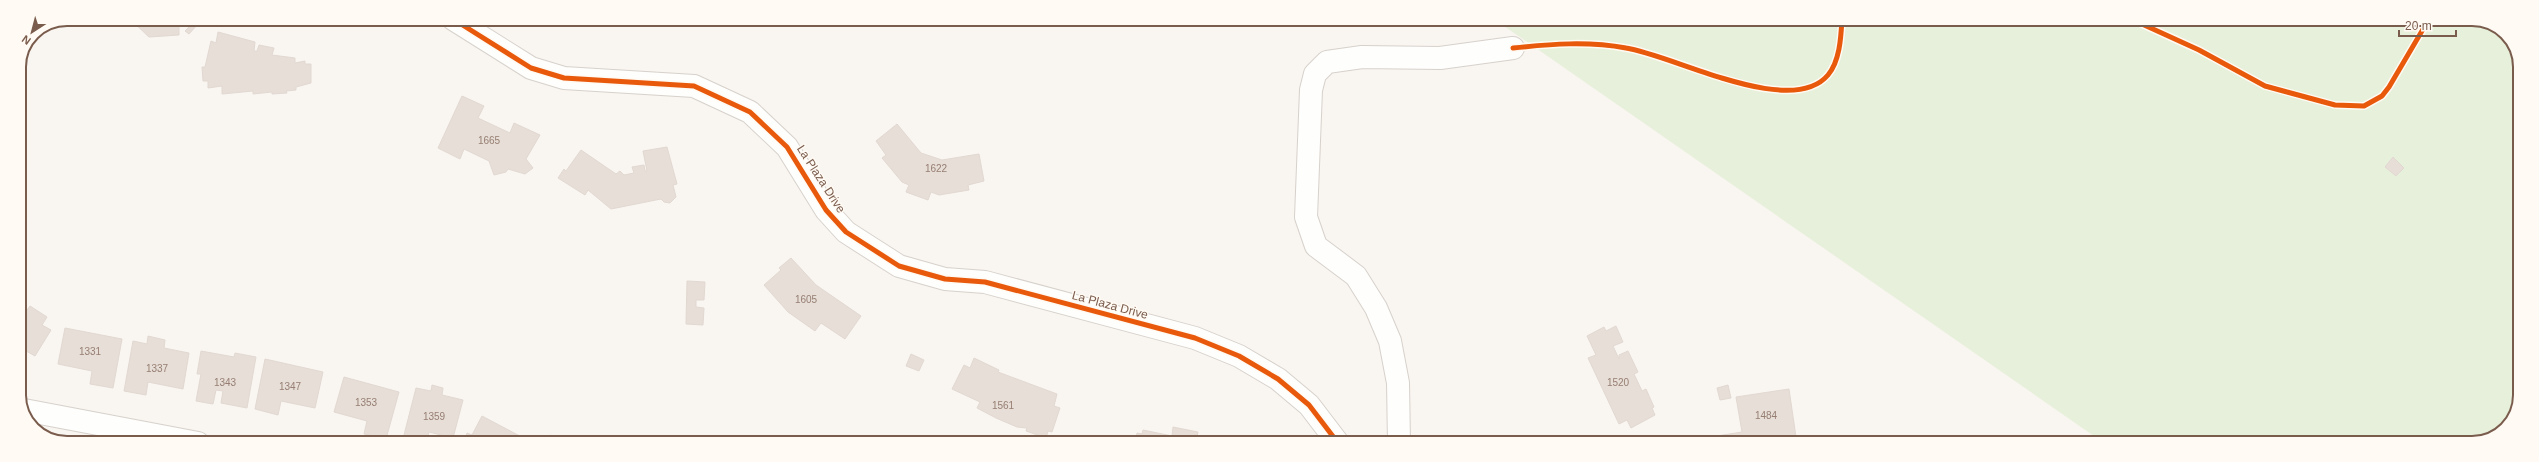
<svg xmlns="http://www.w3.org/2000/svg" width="2539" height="462" viewBox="0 0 2539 462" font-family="Helvetica,sans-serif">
<rect width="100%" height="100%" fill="#f9f5f0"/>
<path fill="#e7f0db" d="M1494,19H2478L2506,33L2520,61V401L2503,431L2472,443H2104Z"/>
<g fill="#e6ded7" stroke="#e2d8d2">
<path d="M130,19H192L197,25L189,34L185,31L189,27L179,24V35L149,37Z"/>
<path d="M218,32L255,42L254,51H257L259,45L274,48L272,55L295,58V63L305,61V64H311V83L296,87V90L286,91L287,93L272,94V92L253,94V91L222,94V86L208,88V81H203L202,67H205L211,41L216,43Z"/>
<path d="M462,96L484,106L478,118L510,133L514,123L540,135L526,159L533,168L525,174L508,169L506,172L494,175L489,161L464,149L460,159L438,148Z"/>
<path d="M897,124L921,153L942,160L979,154L984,181L968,185L969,190L939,195L931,192L928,200L906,192L909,185L902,182L882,158L886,155L876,141Z"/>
<path d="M667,147L677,184L673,185L676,197L670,203L664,202L661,199L611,209L588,190L585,195L558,178L564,169L566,171L581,150L616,174L620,171L624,175L634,173L632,167L644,165L645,171H647L643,151Z"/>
<path d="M2393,157L2404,168L2396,176L2385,167Z"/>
<path d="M791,258L816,285L861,316L845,339L821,323L815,331L788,312L764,285L781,270L779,268Z"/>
<path d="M687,281L705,282L704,300H696V307L704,308L703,325L686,324Z"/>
<path d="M30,306L47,317L42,325L51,330L35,356L19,347V310L25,313Z"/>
<path d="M1616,326L1623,342L1613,346L1619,359V355L1628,351L1638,372L1634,374L1642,391L1646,389L1654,407L1652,408L1655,415L1631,428L1627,420L1619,424L1588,358L1596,355L1587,336L1604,327L1606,331Z"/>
<path d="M65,328L122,339L113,388L90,384L92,371L58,364Z"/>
<path d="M148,336L165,340L164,348L189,353L183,389L148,382L146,395L124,391L133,341L147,344Z"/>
<path d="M201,351L234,357L235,353L256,357L247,408L221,403L223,391L216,390L213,404L196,401L201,374H197Z"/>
<path d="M911,354L924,360L919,371L906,366Z"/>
<path d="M974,358L999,370L998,372L1057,394L1054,406L1060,408L1052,432L1048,431L1046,438L1026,431L1027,428L1017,427L996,418L977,408L980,402L952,389L964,365L970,368Z"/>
<path d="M265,359L323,372L315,408L281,401L278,415L255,409Z"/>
<path d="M344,377L399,392L386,439L364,434L367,421L334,412Z"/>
<path d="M432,385L443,388L442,395L463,400L453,438L429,432L426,443L403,439L416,388L431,391Z"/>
<path d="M1728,385L1731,398L1720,400L1717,388Z"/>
<path d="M1789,389L1796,437L1805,443H1718L1717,436L1742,432L1736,397Z"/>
<path d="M482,416L533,443L464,441L467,433L472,435Z"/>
<path d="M1173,427L1198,432L1196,441L1200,443H1135L1137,433L1142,434L1143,430L1172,436Z"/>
<path d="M550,435L565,443H546Z"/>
</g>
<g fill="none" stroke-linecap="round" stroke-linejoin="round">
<defs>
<g id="minor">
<path d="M453,19L531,68L564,78L694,86L750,112L787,147L826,210L846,232L899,266L945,279L985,282L1195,338L1239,356L1278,379L1309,405L1338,443"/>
<path d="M24,410L198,443"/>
<path d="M1399,443L1398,383L1390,341L1376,308L1356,276L1316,246L1306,217L1311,90L1315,74L1327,62L1362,57L1440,58L1513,48"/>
</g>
</defs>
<use href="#minor" stroke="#d7d1cb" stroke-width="24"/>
<use href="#minor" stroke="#fefefd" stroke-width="22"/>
<defs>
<g id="cycleway">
<path d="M453,19L531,68L564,78L694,86L750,112L787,147L826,210L846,232L899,266L945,279L985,282L1195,338L1239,356L1278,379L1309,405L1338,443"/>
<path d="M2131,19L2199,50L2265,86L2287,92L2335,105L2364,106L2382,96L2389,87L2429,19"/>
<path d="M1513,48C1551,44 1588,41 1626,48C1673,55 1791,119 1828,75C1840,61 1841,36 1842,19"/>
</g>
</defs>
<use href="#cycleway" stroke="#fffaf3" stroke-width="8"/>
<use href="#cycleway" stroke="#e8590c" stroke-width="5"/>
</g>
<g text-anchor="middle" stroke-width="3" stroke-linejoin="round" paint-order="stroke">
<g font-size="10" fill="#977e72">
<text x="489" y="144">1665</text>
<text x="936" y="172">1622</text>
<text x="806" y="303">1605</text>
<text x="90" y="355">1331</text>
<text x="157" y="372">1337</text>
<text x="225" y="386">1343</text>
<text x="1618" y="386">1520</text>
<text x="290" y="390">1347</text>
<text x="366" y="406">1353</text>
<text x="1003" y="409">1561</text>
<text x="1766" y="419">1484</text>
<text x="434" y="420">1359</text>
</g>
<g font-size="12" fill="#7a5c4d" stroke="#fffaf3">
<text transform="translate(821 179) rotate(57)" y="4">La Plaza Drive</text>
<text transform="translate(1110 305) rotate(15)" y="4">La Plaza Drive</text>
</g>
</g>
<path d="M0 0H2539V462H0ZM67 26H2472A41 41 0 0 1 2513 67V395A41 41 0 0 1 2472 436H67A41 41 0 0 1 26 395V67A41 41 0 0 1 67 26Z" fill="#fffaf3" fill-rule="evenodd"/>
<path fill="none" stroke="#7a5c4d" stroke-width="2" d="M67 26H2472A41 41 0 0 1 2513 67V395A41 41 0 0 1 2472 436H67A41 41 0 0 1 26 395V67A41 41 0 0 1 67 26Z"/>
<g transform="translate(32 32) rotate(216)" stroke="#fffaf3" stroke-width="3" paint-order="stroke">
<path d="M0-3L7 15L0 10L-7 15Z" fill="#7a5c4d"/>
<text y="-6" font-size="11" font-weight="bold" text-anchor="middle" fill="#7a5c4d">N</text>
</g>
<path d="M2399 30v6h57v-6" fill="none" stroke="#7a5c4d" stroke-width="2"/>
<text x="2405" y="30" font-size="12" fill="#7a5c4d" stroke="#fffaf3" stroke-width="3" paint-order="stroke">20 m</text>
</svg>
